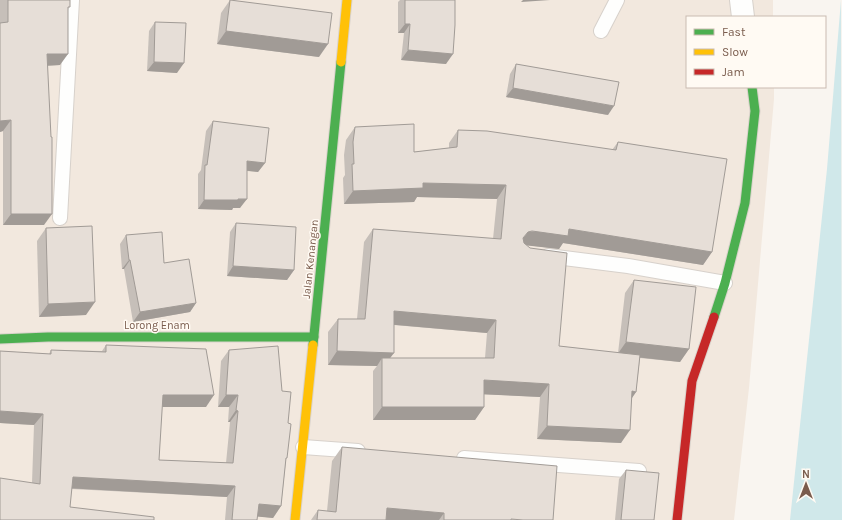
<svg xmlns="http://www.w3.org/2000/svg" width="842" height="520" viewBox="0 0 842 520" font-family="Karla,sans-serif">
<rect width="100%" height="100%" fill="#f9f5f0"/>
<path fill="#f2e8de" d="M0,0H773V17H687V87H774V99L749,388L734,520H0Z"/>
<path fill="#d0e8ea" d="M841,0L842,520H790L827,169Z"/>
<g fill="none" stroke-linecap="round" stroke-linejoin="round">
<defs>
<g id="lane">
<path d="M601,31L617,0"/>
<path d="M60,218L72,0"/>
<path d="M548,256L628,266L725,283"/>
<path d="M303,447L358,451"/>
<path d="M464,458L639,471"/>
</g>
<path id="street" d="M741,0L743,17"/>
<g id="fast">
<path d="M714,317L725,283L745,203L755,111L752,87"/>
<path d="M0,339L48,337H314"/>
<path d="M313,345L341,62"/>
</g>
<g id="slow">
<path d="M341,62L347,0"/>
<path d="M295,520L313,345"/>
</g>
<path id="jam" d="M677,520L692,381L714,317"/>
</defs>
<use href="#lane" stroke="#d7d1cb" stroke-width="16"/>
<use href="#street" stroke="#d7d1cb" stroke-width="24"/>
<use href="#fast" stroke="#d9d2cb" stroke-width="11"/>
<use href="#slow" stroke="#d9d2cb" stroke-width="11"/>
<use href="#jam" stroke="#d9d2cb" stroke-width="11"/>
<use href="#lane" stroke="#fefefd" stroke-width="14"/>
<use href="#street" stroke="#fefefd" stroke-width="22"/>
<use href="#fast" stroke="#4caf50" stroke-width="9"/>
<use href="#slow" stroke="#ffc107" stroke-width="9"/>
<use href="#jam" stroke="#c62828" stroke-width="9"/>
</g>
<g fill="#c6bfb9" fill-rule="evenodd">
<path d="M0,0H70L68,10L60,65L47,66L44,225H3V131L0,132Z"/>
<path d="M230,0L319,57L217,44L221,13Z"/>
<path d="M400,0H455L446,64L401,60L404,33H398V2Z"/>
<path d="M155,22L177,73L147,71L149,31Z"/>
<path d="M516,64L608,115L506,97L510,74Z"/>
<path d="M213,121L265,163L258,172L247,171L240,208H233L232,210L198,209V174L201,170L206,131Z"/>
<path d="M355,127L414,152L449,148V143L458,130L612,150L618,142L712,252L703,265L563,243L559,249L526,245L559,346L618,353L625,293L634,280L689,349L680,362L640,358L636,392L632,398L621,443L537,439L540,397L484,394V407L475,420H373V371L377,366L328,365V332L338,319H357L364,242L373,229L493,239L497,199L417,197L414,202L344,204L343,178L345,175L344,155L346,140ZM394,325L487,333L485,358H390Z"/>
<path d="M236,223L294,270L287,280L227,276L230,232Z"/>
<path d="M46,228L86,315L39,317L37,241Z"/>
<path d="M126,235L164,263L196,303L190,312L133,322L124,269H122L120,244Z"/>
<path d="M106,345L206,407H162L159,460L226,463L230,422H228L229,407H218L221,361L229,350L282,391L288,423L286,460L281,506L273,518L257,516V520H225L227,497L72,489L0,520L32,483L34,425L0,423V351L49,354L51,350L102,351Z"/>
<path d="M342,447L553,520H311L318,510L327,511L332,461Z"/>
<path d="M626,470L654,520H615L619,479Z"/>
</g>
<g fill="#a19b96">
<path d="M523,0H550L521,2Z"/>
<path d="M405,24H410L404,33H398Z"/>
<path d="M226,31L328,44L319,57L217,44Z"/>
<path d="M408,50L453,54L446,64L401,60Z"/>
<path d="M47,54H68L60,65L39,66Z"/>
<path d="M154,62L184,63L177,73L147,71Z"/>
<path d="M513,88L614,106L608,115L506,97Z"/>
<path d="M11,120L3,131L0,132V121Z"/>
<path d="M247,161L265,163L258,172L241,170Z"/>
<path d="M423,183L506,185L497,199L417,197L414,202L344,204L353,191Z"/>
<path d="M247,199L240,208H233L232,210L198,209L204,200Z"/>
<path d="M11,214H52L44,225H3Z"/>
<path d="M569,229L712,252L703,265L563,243L559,249L523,245H518L528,232Z"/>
<path d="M129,260H130L124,269H122Z"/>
<path d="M233,266L294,270L287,280L227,276Z"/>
<path d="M95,302L86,315L39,317L48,304Z"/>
<path d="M196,303L190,312L133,322L140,312Z"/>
<path d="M394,311L496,320L487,333L385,324Z"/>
<path d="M626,342L689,349L680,362L617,355Z"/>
<path d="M337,351L394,353L384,366L382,358L377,366L328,365Z"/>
<path d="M484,380L549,384L540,397L475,394Z"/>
<path d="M632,391L636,392L627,405Z"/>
<path d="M163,395H214L206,407H155Z"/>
<path d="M226,395H238L229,407H218Z"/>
<path d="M382,407H484L475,420H373Z"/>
<path d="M236,410L238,411L230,422H228Z"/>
<path d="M0,411L43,414L34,425L0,423Z"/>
<path d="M547,426L630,430L621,443L537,439Z"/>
<path d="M73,477L235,486L227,497L65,488Z"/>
<path d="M259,504L281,506L273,518L250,516Z"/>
<path d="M387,508L444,513L439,520H379Z"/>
</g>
<g fill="#e6ded7" stroke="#a19b96">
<path d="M8,0H70V7H68V54H47L51,137H52V214H11V120L0,121V23L8,22Z"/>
<path d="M230,0L332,13L328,44L226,31Z"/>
<path d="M405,0H455V25L453,54L408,50L410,24H405Z"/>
<path d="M155,22L186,23L184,63L154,62Z"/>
<path d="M516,64L619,82L614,106L513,88Z"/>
<path d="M213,121L269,128L265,163L247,161V199H238V200H204L205,165H207Z"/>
<path d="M414,124V152L457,147L458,130L487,131L616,150L618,142L727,159L712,252L569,229L568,236L532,231L528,232L523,238L524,243L530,248L567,253L559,346L640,355L636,392L632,391L630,430L547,426L549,384L484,380V407H382V358H494L496,320L394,311V353L337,351L338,319H365L373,229L501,239L506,185L423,183V188L353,191L352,164H354L353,142L355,127Z"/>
<path d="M236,223L296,227L294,270L233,266Z"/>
<path d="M92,226L95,302L48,304L46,228Z"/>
<path d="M162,232L164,263L189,259L196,303L140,312L130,260H129L126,235Z"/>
<path d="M634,280L696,287L689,349L626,342Z"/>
<path d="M106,345L206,349L214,395H163L159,460L233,463L238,411L236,410L238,395H226L229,350L278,346L282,391L291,392L288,423L291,424L287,458H286L281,506L259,504L257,520H232L235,486L73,477L70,507L154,517V520H0V478L40,484L43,414L0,411V351L51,354V350L106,352Z"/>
<path d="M342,447L557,466L553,520H523L511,519V520H444V513L387,508L386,520H317L318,510L336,512Z"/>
<path d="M626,470L659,473L654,520H621Z"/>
</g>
<g text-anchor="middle" stroke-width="3" stroke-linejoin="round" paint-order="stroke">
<g font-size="11" fill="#7a5c4d" stroke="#fffaf3">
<text transform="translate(310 259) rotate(-84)" y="4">Jalan Kenangan</text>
<text x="157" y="329">Lorong Enam</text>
</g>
</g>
<rect x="686" y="16" width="140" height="72" fill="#fffaf3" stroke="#cabbb1"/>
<rect x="694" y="29" width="20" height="6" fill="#4caf50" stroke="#cabbb1"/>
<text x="722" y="36" font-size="12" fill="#7a5c4d">Fast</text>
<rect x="694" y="49" width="20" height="6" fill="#ffc107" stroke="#cabbb1"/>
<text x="722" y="56" font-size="12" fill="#7a5c4d">Slow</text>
<rect x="694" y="69" width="20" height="6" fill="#c62828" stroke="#cabbb1"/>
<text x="722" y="76" font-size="12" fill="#7a5c4d">Jam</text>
<g transform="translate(806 484)" stroke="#fffaf3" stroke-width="3" paint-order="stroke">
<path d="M0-3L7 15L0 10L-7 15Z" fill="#7a5c4d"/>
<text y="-6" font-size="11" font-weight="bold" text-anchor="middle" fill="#7a5c4d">N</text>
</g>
</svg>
